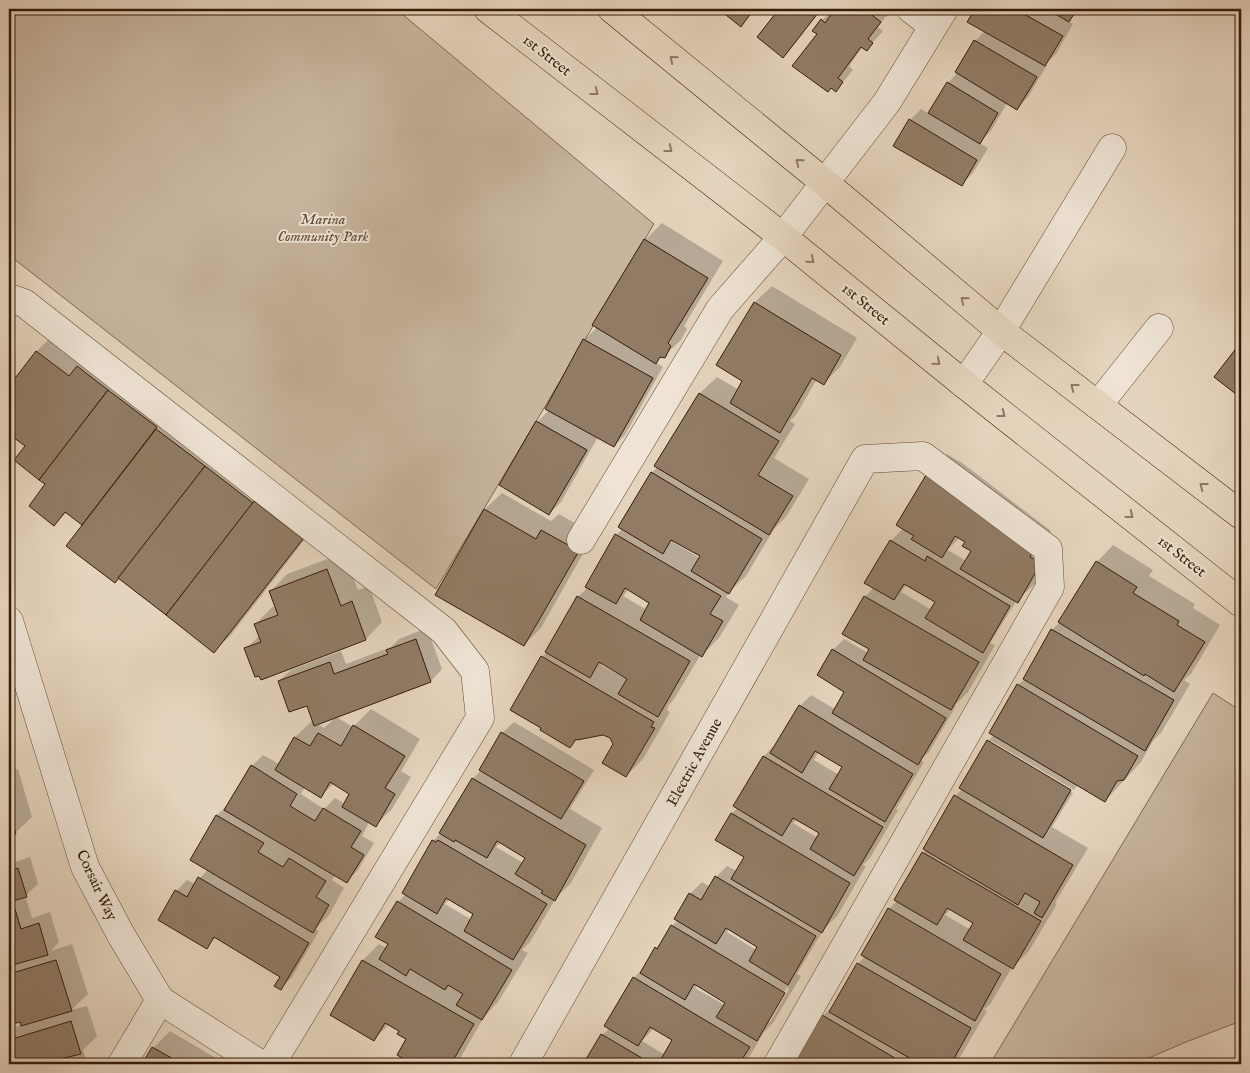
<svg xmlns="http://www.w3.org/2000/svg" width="1250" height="1073" viewBox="0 0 1250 1073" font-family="'IM FELL English',serif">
<rect width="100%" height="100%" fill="#e5d4bd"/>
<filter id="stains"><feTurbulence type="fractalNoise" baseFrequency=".004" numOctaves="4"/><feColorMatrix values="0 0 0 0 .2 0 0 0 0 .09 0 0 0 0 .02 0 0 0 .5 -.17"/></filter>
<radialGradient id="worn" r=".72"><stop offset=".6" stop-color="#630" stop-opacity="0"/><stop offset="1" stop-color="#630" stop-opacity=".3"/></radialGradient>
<g fill="#c7b59e" stroke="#7e6852">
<path d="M9,9H396L654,224L436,589L9,255Z"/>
<path d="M1213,693L1241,711V1021L1186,1042L1135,1064H990Z"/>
</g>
<g fill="#0003" fill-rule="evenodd">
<path d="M724,9H756L740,25L723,11Z"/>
<path d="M781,9H822L794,45L783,56L759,37Z"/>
<path d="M833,9L836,11L837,9L891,10L878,27L883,31L867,49L863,46L849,66L853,70L836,90L818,33L822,20Z"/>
<path d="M976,9H1081L1068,21L1073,24L1056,54L1045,64L1047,65L1028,97L1017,108L1007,103L991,131L979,143L988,148L973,173L962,184L910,120L921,109L929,114L948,83L958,72L975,41L985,31L969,22Z"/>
<path d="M662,223L723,261L684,326L687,329L681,340L664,356H662L655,362L663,367L625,435L614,446L598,437L561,502L549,514L501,485L537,422L549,410L584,340L597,327L645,240Z"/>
<path d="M772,286L857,338L840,367L823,384L817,379L796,415L790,421L795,424L774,458L809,479L786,517L774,529L746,576L729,592L726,597L739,605L719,638L702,655L701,654L674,699L669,705L667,710L670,712L643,759L626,776L611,737L603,734L578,739L570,746L542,657L547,652L578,597L588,587L616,535L623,528L620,527L652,472L658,467L656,466L700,393L717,377L739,390L744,381L718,365L755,302ZM675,540L701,556L700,558L673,542ZM629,589L651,602L647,610L623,596ZM603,663L629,678L628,680L601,665Z"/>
<path d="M53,335L319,521L231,635L214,651L84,525L67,512L54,525L47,484L27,446L9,432V428L12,423L9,420V388L37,351Z"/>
<path d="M1241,344V396L1216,377Z"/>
<path d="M947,454L965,465L1051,531L1046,540L1057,546L1035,584L1017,600L990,643L995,645L968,692L955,705L956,706L929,752L920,760L924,762L896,809L898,810L870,858L863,865L866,866L838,915L824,929L797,974L801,976L773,1023L764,1032L745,1064H585L602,1035L610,1028L634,978L644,967L656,948L664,940L672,926L678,920L676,918L690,894L702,882L710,887L716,877L727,866L737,871L746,856L717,839L732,813L738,808L734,806L764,756L779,741L800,706L811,695L835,709L846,691L833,650L844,639L868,653L871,649L865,597L874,587L891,541L903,528L930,471ZM960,537L967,541L972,550L966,561L948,550ZM907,584L937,601L932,610L901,592ZM819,751L844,767L839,775L814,760ZM797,819L821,833L818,838L793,823ZM729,929L758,946L756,950L727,932ZM698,985L727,1002L725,1005L695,988ZM787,987L789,989L770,1022H767ZM654,1028L674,1040L665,1055L642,1041Z"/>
<path d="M502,493L551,521L559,514L594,534L541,628L524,645L437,594L485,509Z"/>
<path d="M1113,545L1153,570L1149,576L1195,604L1193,608L1220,625L1191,674L1184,680L1190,684L1161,733L1153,741L1141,762L1105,801L1078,784L1074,790L990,740V743L1073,793L1052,827L1088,848L1055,903L1057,904L1029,951L1013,967H1012L991,1003L984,1010L987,1011L959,1059L955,1064H795L823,1016L836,1003L858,964L865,956L889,909L897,901L923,853L926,850L924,848L955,796L962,789L988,741L994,735L1018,685L1025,679L1052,630L1060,622L1097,562ZM951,909L975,923L971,930L945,915Z"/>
<path d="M344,553L358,590L369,586L382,622L366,639L261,678L246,649L260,635L256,624L272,607L276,606L271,591L287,574Z"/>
<path d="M427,628L442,669L431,681L316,723L324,728L336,717L353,727L371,709L420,739L401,771L411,777L392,809L375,826L369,822L362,836L374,843L358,870L347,881L336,874L332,880L344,888L329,915L315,929L319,931L292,977L281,988L282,976L216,937L206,947L176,891L187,880L195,884L208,869L191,859L217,815L231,801L252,766L263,755L279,764L295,737L313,720L307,704L279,681L291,670L341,651L346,664L391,647L399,639ZM334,783L351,794L345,804L335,798L324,809L301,794L305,787L321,796Z"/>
<path d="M514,722L594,770L570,809L602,828L571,883L556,898L530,942L522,950L528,953L498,1002L484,1017L458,1062L456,1064H415L399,1055L408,1038L400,1031L389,1024L374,1039L332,1015L363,960L379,944L387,948L389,944L398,902L406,894L433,841L440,834L473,779L481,770L502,733ZM501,842L526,857L523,863L496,847ZM450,899L475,914L472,920L445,904Z"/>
<path d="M18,769L32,817L15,833L9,835V772Z"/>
<path d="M9,851L12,863L30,857L38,884L26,895L15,899V901L26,898L32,918L50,912L59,942L51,951L72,944L88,994L71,1010L87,1006L97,1036L83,1050L86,1060L83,1064H9V1029L22,1025L21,1021L10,1013L9,1014Z"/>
<path d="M170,1031L226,1064H144L153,1048Z"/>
</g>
<g fill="#917b65" stroke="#361b06">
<path d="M723,9H754L741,27L721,11Z"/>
<path d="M779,9H821L783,58L757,37Z"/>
<path d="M835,9H864L881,22L868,39L873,43L867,51L861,47L838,78L843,82L836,92L831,88L828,92L792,66L817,34L812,31L821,19L825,23Z"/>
<path d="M975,9H1015L1063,36L1045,66L967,22Z"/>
<path d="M1047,9H1077L1069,22Z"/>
<path d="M974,40L1037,77L1017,110L955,72Z"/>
<path d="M947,82L998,113L980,144L928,113Z"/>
<path d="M909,119L977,160L962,186L893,146Z"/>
<path d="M644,239L708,278L668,343L671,346L665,358L660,357L656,364L592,325Z"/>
<path d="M754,302L841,355L824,385L812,378L780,433L730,403L742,381L716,365Z"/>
<path d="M583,339L653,378L614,447L545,409Z"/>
<path d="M1241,342V398L1214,377Z"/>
<path d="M36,351L69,376L77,366L108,390L39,480L14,460L25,446L9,434V426L11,423L9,422V386Z"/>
<path d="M108,390L157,427L82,525L65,512L54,526L29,506L45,484L39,480Z"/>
<path d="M699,393L779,441L758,475L793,496L769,535L654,466Z"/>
<path d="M536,421L587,450L549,515L499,485Z"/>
<path d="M156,429L205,466L115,583L66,546Z"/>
<path d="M205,466L253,503L166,615L118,578Z"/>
<path d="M929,470L1035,548L1030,557L1041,563L1018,603L960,569L971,551L962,546L965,542L955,536L942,558L911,539L914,536L896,525Z"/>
<path d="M651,472L762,539L729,594L691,571L700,556L671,540L663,554L618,527Z"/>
<path d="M254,501L303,539L214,653L166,615Z"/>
<path d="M484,509L536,539L541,530L579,551L524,646L435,595Z"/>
<path d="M615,534L721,596L710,614L723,621L702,657L640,620L649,603L625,588L616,604L585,587Z"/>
<path d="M890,540L925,561L927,556L1010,606L983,653L925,618L935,602L904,584L894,600L864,583Z"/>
<path d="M1096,561L1137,587L1133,593L1179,621L1177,625L1205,642L1174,692L1145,674L1144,676L1058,622Z"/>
<path d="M327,569L341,606L352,601L366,640L261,680L259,676L255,677L244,648L261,642L254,624L278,615L269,591Z"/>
<path d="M577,596L690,661L658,717L618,694L627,679L599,662L590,678L545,652Z"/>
<path d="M864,596L979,662L951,710L863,660L869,649L842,634Z"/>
<path d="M1051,629L1174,700L1145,751L1023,679Z"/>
<path d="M416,639L431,682L314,726L307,706L289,712L278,681L330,662L334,674L388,654L386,650Z"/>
<path d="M832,649L946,718L918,765L832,713L844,692L817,675Z"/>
<path d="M541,656L654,722L651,727L655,728L626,777L602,763L613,744L610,738L603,735L577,740L576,739L570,748L540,730L541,728L510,710Z"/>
<path d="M1017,684L1138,756L1124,780L1117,781L1105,802L989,733Z"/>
<path d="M799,705L913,774L885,822L829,789L842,767L815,751L802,773L770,753Z"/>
<path d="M353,725L405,756L385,788L395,794L376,827L342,807L349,794L330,782L321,798L275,770L294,737L310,746L318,733L341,746Z"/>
<path d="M501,732L584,781L561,819L479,770Z"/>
<path d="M987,740L1071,790L1043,838L959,788Z"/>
<path d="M763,756L883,827L854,876L810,849L819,833L793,818L782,836L733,806Z"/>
<path d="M251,765L297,794L290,806L315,821L323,808L361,831L351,847L364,855L347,883L224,810Z"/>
<path d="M472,778L586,845L555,901L541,893L543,891L515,874L525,858L497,841L487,858L455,840L454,842L439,833Z"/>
<path d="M954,795L1073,865L1042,918L1034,913L1040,902L1025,893L1018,905L923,849Z"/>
<path d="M9,811L16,834L9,836Z"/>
<path d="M731,813L850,883L822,933L731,879L744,857L715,840Z"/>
<path d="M216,815L264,843L258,852L283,867L289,858L326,881L316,897L329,905L313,933L190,860Z"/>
<path d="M432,840L436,842L438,840L547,904L513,960L464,931L473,914L446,898L437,914L402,893Z"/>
<path d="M922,852L1041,921L1013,969L963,940L973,923L947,908L937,925L894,900Z"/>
<path d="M18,868L27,897L9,902V871Z"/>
<path d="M715,876L816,936L788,985L749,961L757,947L726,928L716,944L674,919L689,893L701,900Z"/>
<path d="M198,877L309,943L281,990L274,986L280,977L214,937L207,949L158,920L175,890L187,897Z"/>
<path d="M397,901L512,970L482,1020L456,1005L463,994L448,985L445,990L410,969L406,976L379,959L388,944L375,937Z"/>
<path d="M888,908L1001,974L975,1021L861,955Z"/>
<path d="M15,909L21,929L39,923L48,955L9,966V911Z"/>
<path d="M671,925L785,993L757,1041L716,1017L725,1003L694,984L685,1000L640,973L655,947L657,949Z"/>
<path d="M56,960L72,1011L21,1026L20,1022L13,1024L9,1015V974Z"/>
<path d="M362,960L474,1024L451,1064H413L397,1055L406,1039L397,1034L399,1031L385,1023L374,1041L330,1015Z"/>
<path d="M857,963L971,1028L951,1064H920L829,1012Z"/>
<path d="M633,977L750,1047L739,1064H670L661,1059L672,1040L650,1027L638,1046L604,1026Z"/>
<path d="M822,1015L905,1064H793Z"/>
<path d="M71,1021L81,1054L64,1058L66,1064H9V1040Z"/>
<path d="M601,1034L652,1064H583Z"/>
<path d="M152,1047L182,1064H142Z"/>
</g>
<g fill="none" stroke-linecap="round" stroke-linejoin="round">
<defs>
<g id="minor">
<path d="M911,9L933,26"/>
<path d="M9,298L24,303L444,631L475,671L480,718L271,1064"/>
<path d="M964,384L1001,331L1112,148"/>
<path d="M1098,405L1159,328"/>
<path d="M581,540L720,309L783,237L887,102L944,9"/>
<path d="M9,621L85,867L121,935L160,1000L260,1064"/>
<path d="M122,1064L160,1000"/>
<path d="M523,1064L865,459L923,456L1048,549L1050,587L778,1064"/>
</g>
<g id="major">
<path d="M488,9L783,237L964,384L1241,603"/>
<path d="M612,9L825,183L1001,331L1241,515"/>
</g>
</defs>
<use href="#minor" stroke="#624934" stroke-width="29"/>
<use href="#major" stroke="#361b06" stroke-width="29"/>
<use href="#minor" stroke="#eee3d4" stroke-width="28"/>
<use href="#major" stroke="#e5d4bd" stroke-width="28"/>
</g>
<defs><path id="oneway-chevron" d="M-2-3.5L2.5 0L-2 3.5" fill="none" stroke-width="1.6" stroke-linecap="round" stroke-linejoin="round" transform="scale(1.25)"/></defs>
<g stroke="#8e7862">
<use href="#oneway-chevron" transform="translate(673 59) rotate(-141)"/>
<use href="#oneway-chevron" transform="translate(595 92) rotate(38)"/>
<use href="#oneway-chevron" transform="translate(669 149) rotate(38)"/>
<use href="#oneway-chevron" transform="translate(799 162) rotate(-141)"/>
<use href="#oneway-chevron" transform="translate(811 260) rotate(39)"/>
<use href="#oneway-chevron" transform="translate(964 300) rotate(-140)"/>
<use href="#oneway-chevron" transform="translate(937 362) rotate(39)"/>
<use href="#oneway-chevron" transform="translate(1074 387) rotate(-142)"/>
<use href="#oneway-chevron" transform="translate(1002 414) rotate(38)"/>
<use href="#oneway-chevron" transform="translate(1203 486) rotate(-142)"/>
<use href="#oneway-chevron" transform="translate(1130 515) rotate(38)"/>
</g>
<g text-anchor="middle" stroke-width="4" stroke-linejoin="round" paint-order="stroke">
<g font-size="15" fill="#361b06" stroke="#eee3d4">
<text transform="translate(547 55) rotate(38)" y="5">1st Street</text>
<text transform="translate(866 304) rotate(39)" y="5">1st Street</text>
<text transform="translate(1182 556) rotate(38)" y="5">1st Street</text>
<text transform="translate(694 762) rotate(-61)" y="5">Electric Avenue</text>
<text transform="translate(97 885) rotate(65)" y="5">Corsair Way</text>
</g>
<g font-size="15" font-style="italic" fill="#624934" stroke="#eee3d4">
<text x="323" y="224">Marina<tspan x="323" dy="17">Community Park</tspan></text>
</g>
</g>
<rect width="1250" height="1073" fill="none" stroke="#e5d4bd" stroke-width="30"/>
<rect x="10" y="10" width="1230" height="1053" fill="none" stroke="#361b06" stroke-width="2.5"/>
<rect x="15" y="15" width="1220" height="1043" fill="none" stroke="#361b06"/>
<rect width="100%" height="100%" filter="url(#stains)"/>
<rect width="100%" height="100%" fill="url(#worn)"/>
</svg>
